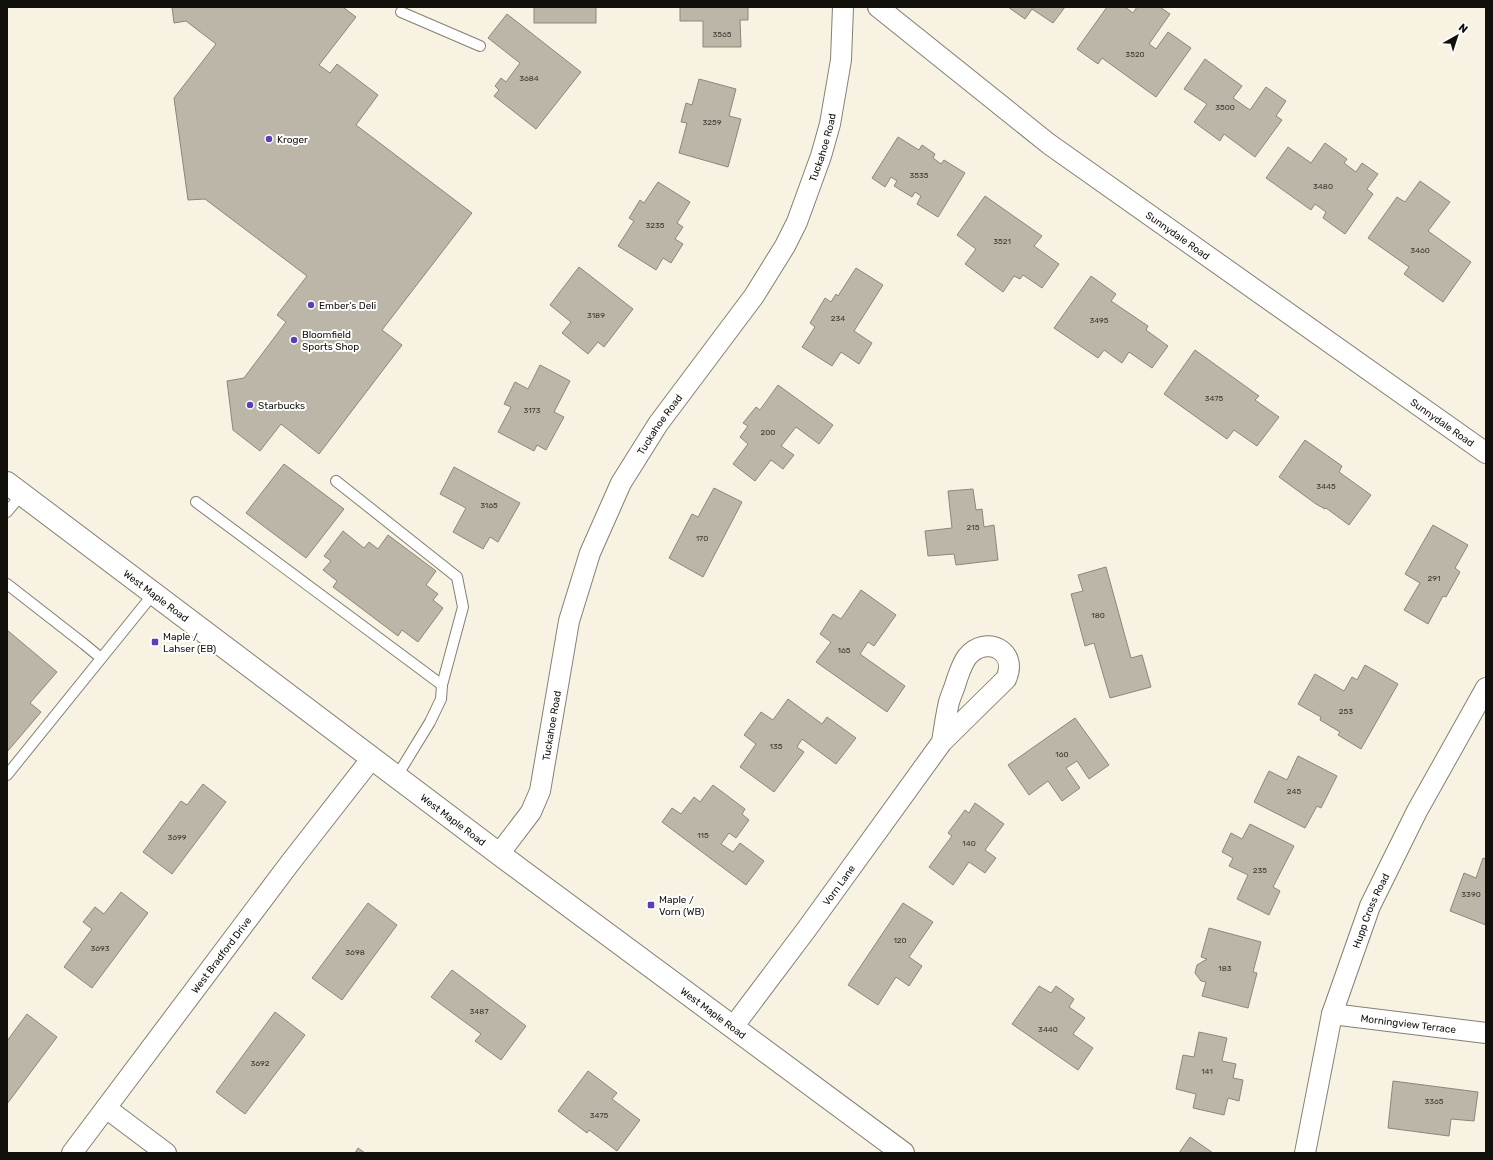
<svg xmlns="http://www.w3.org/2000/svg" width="1493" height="1160" viewBox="0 0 1493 1160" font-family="Rubik,sans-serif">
<rect width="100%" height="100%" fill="#f8f2e3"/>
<g fill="#bcb6a8" stroke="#8d877a">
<path d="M172,7H343L356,17L319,65L330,73L337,64L378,95L356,125L472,213L382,330L402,345L319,454L281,424L260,451L233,430L227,381L244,378L286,322L277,315L307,276L205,199L188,200L174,98L216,44L186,21L174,23Z"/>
<rect x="534" y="7" width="62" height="16"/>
<path d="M680,7H748V20H740L741,47H703V21H680Z"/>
<path d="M1008,7H1065L1053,23L1032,9L1025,19Z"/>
<path d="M1107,7H1125L1133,13L1137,7H1160L1170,14L1149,44L1156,49L1168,32L1191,48L1156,97L1102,58L1098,64L1077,49Z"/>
<path d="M507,14L581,72L536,129L494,96L499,90L495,86L501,78L506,82L520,63L488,38Z"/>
<path d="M1205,59L1242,86L1233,98L1250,110L1266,87L1286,101L1276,116L1282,120L1255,157L1224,134L1220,141L1194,122L1207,104L1184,89Z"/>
<path d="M699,79L736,89L729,116L741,119L728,167L679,153L687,123L681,122L686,103L692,105Z"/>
<path d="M898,137L919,150L922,145L935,154L933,158L941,164L944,160L965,173L938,217L917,204L921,196L915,192L912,197L894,186L897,181L891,177L885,187L872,178Z"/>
<path d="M1325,143L1347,159L1344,163L1356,172L1362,163L1378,174L1367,189L1373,194L1345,234L1323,218L1326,212L1315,204L1311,210L1266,178L1288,147L1311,163Z"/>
<path d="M1420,181L1450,202L1428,231L1471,262L1443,302L1404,274L1409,267L1368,238L1397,197L1405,202Z"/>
<path d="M658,182L690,202L677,223L683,227L675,239L683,244L671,263L663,258L656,270L618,246L634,221L629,218L640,200L644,203Z"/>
<path d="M985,196L1042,236L1034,246L1059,264L1042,288L1023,275L1020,279L1014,276L1003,292L965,264L976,249L957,235Z"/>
<path d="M579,267L633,309L604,347L598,342L588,354L562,333L571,322L550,305Z"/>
<path d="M856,268L883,285L854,331L872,343L859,364L841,352L832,366L802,347L815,327L810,323L825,298L831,302L836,294L838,296Z"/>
<path d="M1091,276L1116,294L1111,301L1148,326L1146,330L1168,346L1152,368L1129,352L1122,363L1104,350L1098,358L1054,328Z"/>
<path d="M1195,350L1259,396L1255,400L1279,417L1257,446L1234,430L1227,439L1164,394Z"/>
<path d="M540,365L570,381L554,412L564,417L546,450L537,445L534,451L498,432L511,407L504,404L515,382L528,389Z"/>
<path d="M778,385L833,425L819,444L796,427L781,446L794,455L783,469L771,460L755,481L733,464L748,444L740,437L748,426L743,423L756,407L760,410Z"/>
<path d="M1305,440L1342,466L1339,472L1371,495L1349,525L1326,508L1325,509L1316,504L1279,477Z"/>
<path d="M284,464L344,509L306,558L246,513Z"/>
<path d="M454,467L520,503L498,542L490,537L483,549L453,532L466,508L440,494Z"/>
<path d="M714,488L742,502L703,577L669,558L692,514L698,517Z"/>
<path d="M973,489L976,510L982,509L984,527L994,525L998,560L956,565L954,554L928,556L925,531L952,528L948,491Z"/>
<path d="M1433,525L1468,545L1455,568L1460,572L1446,597L1443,596L1428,624L1404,610L1420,583L1405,574Z"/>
<path d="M343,531L364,548L369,542L378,549L388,535L436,571L426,585L438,594L433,600L443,608L418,642L402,630L398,636L333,587L337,581L323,570L331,561L324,556Z"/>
<path d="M1106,567L1131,658L1142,655L1151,687L1110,698L1094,643L1085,646L1071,594L1083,591L1078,575Z"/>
<path d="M861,590L896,615L874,646L868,642L860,654L905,686L887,712L816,662L831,642L820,634L833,614L841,619Z"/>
<path d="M7,630L57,672L30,703L41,712L7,752Z"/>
<path d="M1365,665L1398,684L1361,749L1338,735L1340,732L1320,720L1321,717L1298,704L1315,674L1344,691L1352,677L1357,680Z"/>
<path d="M788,699L822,724L827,717L856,738L836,764L802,739L797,747L804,752L774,792L740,767L756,744L744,735L761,712L773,720Z"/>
<path d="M1075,718L1109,765L1089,779L1077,761L1066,768L1080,788L1062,801L1048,781L1029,795L1008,765Z"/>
<path d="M1298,756L1337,776L1321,808L1317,806L1305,828L1254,802L1269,771L1287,780Z"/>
<path d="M203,784L226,802L172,874L143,852L181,801L187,805Z"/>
<path d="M713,785L745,809L742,814L749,820L736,838L729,833L721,844L733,852L740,843L764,861L746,885L662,822L672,808L681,814L694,797L700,802Z"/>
<path d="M975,803L1004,824L985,850L996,858L985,873L969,862L953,885L929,867L952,836L948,833L965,810L969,813Z"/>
<path d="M1250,824L1294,846L1273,887L1280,891L1269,915L1237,899L1248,875L1229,866L1233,858L1222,852L1231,833L1242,839Z"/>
<path d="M1483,858L1486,859V925L1450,911L1464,873L1476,878Z"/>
<path d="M121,892L148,913L92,988L64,967L92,929L83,922L95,907L104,914Z"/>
<path d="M368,903L397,925L342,1000L312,978Z"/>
<path d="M903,903L933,922L909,957L922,966L909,986L896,977L878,1005L848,985Z"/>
<path d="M1209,928L1261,942L1253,972L1257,973L1248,1008L1202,996L1206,982L1201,981L1195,973L1197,965L1207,959L1201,957Z"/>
<path d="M452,970L526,1026L501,1060L475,1041L481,1034L431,997Z"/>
<path d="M1039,986L1051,993L1056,986L1074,999L1069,1007L1085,1018L1073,1034L1093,1048L1078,1070L1012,1024Z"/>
<path d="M275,1012L305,1035L245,1114L216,1092Z"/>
<path d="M27,1014L57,1037L7,1104V1041Z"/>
<path d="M1199,1032L1227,1038L1222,1061L1236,1064L1233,1078L1243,1080L1239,1101L1228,1098L1224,1115L1193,1108L1196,1094L1176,1089L1183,1055L1194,1057Z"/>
<path d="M588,1071L617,1093L612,1099L640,1120L617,1151L589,1130L587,1133L558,1111Z"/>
<path d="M1393,1081L1478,1092L1474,1121L1451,1119L1449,1136L1388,1128Z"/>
<path d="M1190,1137L1213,1153H1179Z"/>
<path d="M358,1148L365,1153H355Z"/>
</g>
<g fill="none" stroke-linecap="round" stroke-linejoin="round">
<defs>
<g id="service">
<path d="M401,12L480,46"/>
<path d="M336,481L457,577L463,607L442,685L441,699L430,722L397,776"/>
<path d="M196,502L442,685"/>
<path d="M7,512L22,494"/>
<path d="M7,584L84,644L101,658"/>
<path d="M7,775L154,593"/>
</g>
<g id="minor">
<path id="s1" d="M878,7L1049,144L1486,453"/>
<path id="s2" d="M499,854L531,812L540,791L569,621L590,553L621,483L658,424L754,296L785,246L797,222L821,156L830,124L841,60L843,7"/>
<path id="s3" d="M1332,1014L1486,1033"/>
<path id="s4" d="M733,1027L806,930L942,742L1006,679C1019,651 986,634 967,657C962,664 960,671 957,679C955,687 951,695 949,702C946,715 944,729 942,742"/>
<path d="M106,1108L166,1153"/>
<path id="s5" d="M72,1153L290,863L372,758"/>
<path id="s6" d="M1305,1153L1332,1014L1370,906L1417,811L1486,688"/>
</g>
<g id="secondary">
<path id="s7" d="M7,483L499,854L903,1153"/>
</g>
</defs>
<use href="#service" stroke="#857f72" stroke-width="12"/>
<use href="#minor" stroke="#857f72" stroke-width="22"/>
<use href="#secondary" stroke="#857f72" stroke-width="24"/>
<use href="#service" stroke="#fff" stroke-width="10"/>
<use href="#minor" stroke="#fff" stroke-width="20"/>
<use href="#secondary" stroke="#fff" stroke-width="22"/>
</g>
<g fill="#593fb8" stroke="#fff" stroke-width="1.5">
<circle cx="269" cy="139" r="4"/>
<circle cx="311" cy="305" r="4"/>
<circle cx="294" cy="340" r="4"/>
<circle cx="250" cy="405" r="4"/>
<rect x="151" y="638" width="8" height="8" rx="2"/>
<rect x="647" y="901" width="8" height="8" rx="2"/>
</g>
<g text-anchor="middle" stroke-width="4" stroke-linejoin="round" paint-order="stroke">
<g font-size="8" fill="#3c3932">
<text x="722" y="37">3565</text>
<text x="1135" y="57">3520</text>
<text x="529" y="81">3684</text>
<text x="1225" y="110">3500</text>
<text x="712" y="125">3259</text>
<text x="919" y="178">3535</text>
<text x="1323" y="189">3480</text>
<text x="655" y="228">3235</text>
<text x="1002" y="244">3521</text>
<text x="1420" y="253">3460</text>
<text x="596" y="318">3189</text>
<text x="838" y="321">234</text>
<text x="1099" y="323">3495</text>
<text x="1214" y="401">3475</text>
<text x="532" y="413">3173</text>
<text x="768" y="435">200</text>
<text x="1326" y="489">3445</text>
<text x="489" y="508">3165</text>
<text x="973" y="530">215</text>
<text x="702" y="541">170</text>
<text x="1434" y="581">291</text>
<text x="1098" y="618">180</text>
<text x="844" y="653">165</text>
<text x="1346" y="714">253</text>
<text x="776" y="749">135</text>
<text x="1062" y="757">160</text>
<text x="1294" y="794">245</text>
<text x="703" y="838">115</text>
<text x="177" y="840">3699</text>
<text x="969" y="846">140</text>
<text x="1260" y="873">235</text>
<text x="1471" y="897">3390</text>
<text x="900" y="943">120</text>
<text x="100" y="951">3693</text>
<text x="355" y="955">3698</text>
<text x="1225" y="971">183</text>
<text x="479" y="1014">3487</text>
<text x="1048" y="1032">3440</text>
<text x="260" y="1066">3692</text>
<text x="1207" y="1074">141</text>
<text x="1434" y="1104">3365</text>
<text x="599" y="1118">3475</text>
</g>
<g font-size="10" fill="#110f0a" stroke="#fff" text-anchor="start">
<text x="277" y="143">Kroger</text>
<text x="319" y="309">Ember's Deli</text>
<text x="302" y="338">Bloomfield<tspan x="302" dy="12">Sports Shop</tspan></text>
<text x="258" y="409">Starbucks</text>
<text x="163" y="640">Maple /<tspan x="163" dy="12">Lahser (EB)</tspan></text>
<text x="659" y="903">Maple /<tspan x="659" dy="12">Vorn (WB)</tspan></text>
</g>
<g font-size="10" fill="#110f0a" stroke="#fff">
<text dy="4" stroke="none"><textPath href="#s2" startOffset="790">Tuckahoe Road</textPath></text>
<text dy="4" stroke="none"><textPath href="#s1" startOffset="377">Sunnydale Road</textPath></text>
<text dy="4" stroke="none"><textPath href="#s1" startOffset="701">Sunnydale Road</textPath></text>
<text dy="4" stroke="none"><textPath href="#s2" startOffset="466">Tuckahoe Road</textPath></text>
<text dy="4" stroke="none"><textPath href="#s7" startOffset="187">West Maple Road</textPath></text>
<text dy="4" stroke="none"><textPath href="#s2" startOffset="142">Tuckahoe Road</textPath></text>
<text dy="4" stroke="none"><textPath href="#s7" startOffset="559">West Maple Road</textPath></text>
<text dy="4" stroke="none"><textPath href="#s4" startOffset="177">Vorn Lane</textPath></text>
<text dy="4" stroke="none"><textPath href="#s6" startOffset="252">Hupp Cross Road</textPath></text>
<text dy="4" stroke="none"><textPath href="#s5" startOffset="248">West Bradford Drive</textPath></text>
<text dy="4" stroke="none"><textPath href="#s7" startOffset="883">West Maple Road</textPath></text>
<text dy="4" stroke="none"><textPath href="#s3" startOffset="77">Morningview Terrace</textPath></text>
</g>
</g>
<rect width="1493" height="1160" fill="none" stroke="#110f0a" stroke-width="16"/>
<g transform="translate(1457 36) rotate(39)" stroke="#ffffff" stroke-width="3" paint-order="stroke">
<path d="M0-3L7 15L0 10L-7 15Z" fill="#110f0a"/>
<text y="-6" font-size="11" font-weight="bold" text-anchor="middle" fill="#110f0a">N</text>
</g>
</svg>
